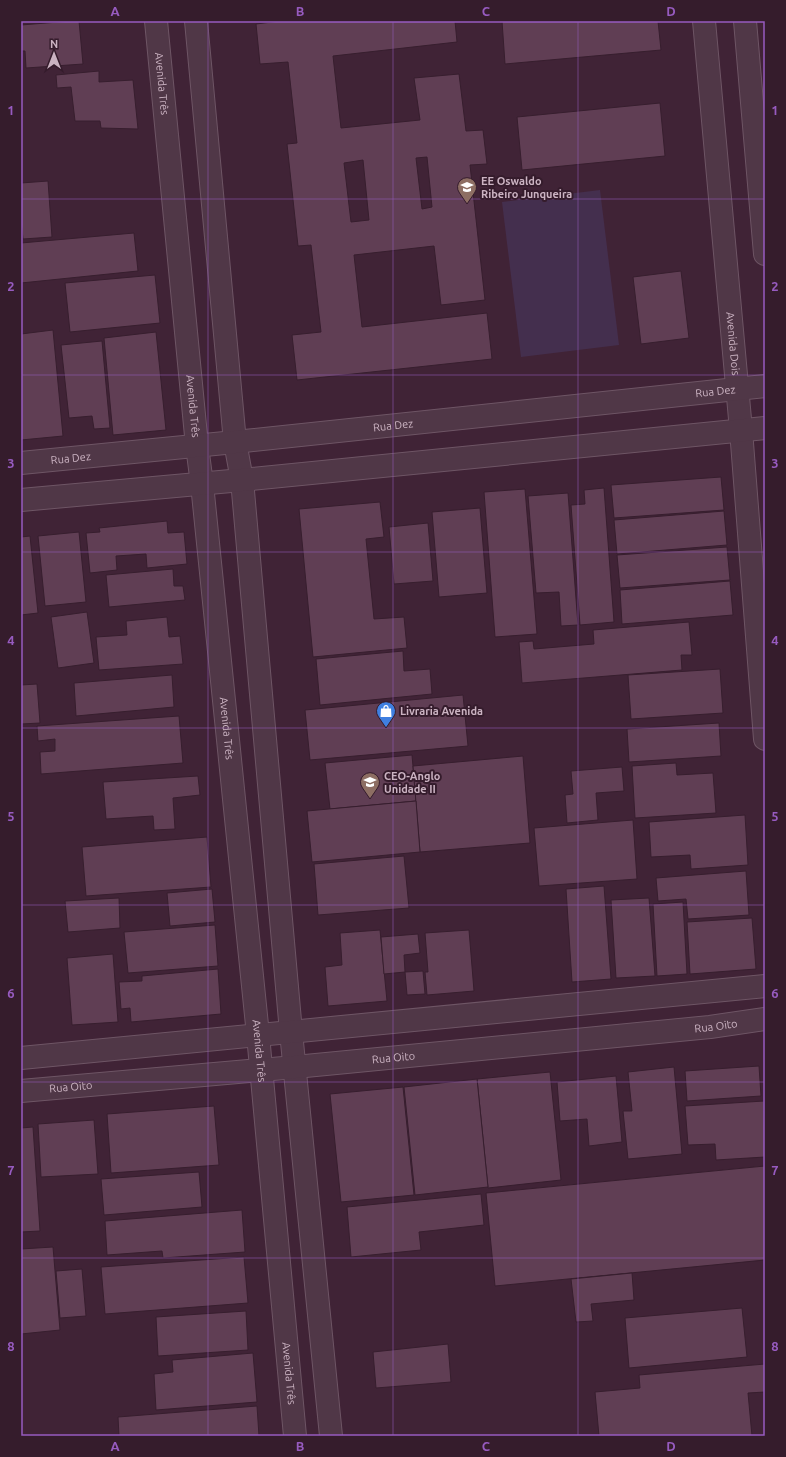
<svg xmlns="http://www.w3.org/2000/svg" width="786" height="1457" viewBox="0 0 786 1457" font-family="Ubuntu,sans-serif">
<rect width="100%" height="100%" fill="#402336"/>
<path fill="#442f4e" d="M600,190L619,345L521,357L502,202Z"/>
<g fill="#603e54" stroke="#371e2e" fill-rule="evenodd">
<path d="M71,21H79L83,64L26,68L25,51H21V25Z"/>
<path d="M280,21H455L457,42L333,56L341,128L420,120L414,78L459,74L466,131L483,130L487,164L470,165L485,300L441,305L434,246L354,255L362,327L487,313L492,359L297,380L292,335L321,332L311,245L298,246L287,144L297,143L288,62L260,64L256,24ZM427,157L432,207L422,209L416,158ZM363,160L369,220L351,222L344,163Z"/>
<path d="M502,21H658L661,50L505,64Z"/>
<path d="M99,71V82L133,80L138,129L101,128L100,121H75L71,87L57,88L56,75Z"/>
<path d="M660,103L665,156L522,170L517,117Z"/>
<path d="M48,181L52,237L23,239L21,220V183Z"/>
<path d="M134,233L138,271L21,283V243Z"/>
<path d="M681,271L689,338L641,344L633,277Z"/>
<path d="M155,275L160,323L70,332L65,283Z"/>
<path d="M53,330L63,436L21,440V334Z"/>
<path d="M156,332L166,430L113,435L104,338Z"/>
<path d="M102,341L110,428L94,429L92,416L69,418L61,345Z"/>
<path d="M721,477L724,510L614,518L611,485Z"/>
<path d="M604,488L614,622L580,625L571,505L585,504L584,490Z"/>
<path d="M525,489L537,634L495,637L484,492Z"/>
<path d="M568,493L578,625L561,626L559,592L536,593L528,496Z"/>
<path d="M380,502L384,537L366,539L374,619L404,617L407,648L313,657L299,509Z"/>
<path d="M480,508L487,593L439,597L432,512Z"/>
<path d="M724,511L727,545L617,554L614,520Z"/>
<path d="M167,521L168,533L184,532L187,564L147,568L146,554L116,556L117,570L90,573L86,533L100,532L99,528Z"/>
<path d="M428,523L433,581L394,584L389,527Z"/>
<path d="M79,532L86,602L45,606L38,536Z"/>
<path d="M30,536L38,613L21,615V537Z"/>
<path d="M727,547L730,580L620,588L617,555Z"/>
<path d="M173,569L174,586H183L185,600L109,607L106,575Z"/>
<path d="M730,581L733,615L622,624L620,590Z"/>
<path d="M87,612L94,663L58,668L51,617Z"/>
<path d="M167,617L169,637L180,636L183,664L99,670L96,637L127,635L126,621Z"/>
<path d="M689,622L692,655H681L682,670L522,683L519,642L533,641L534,649L594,644L593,630Z"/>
<path d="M403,651L404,671L430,669L432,694L320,705L316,659Z"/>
<path d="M720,669L723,713L631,719L628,675Z"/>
<path d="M172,675L174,707L76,716L74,683Z"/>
<path d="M37,684L40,723L21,724V685Z"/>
<path d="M463,695L468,746L310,760L305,710Z"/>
<path d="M179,716L183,763L41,774L40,752L55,751V739L38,741L37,726Z"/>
<path d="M719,723L721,756L629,762L627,729Z"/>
<path d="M412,755L416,801L330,809L325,763Z"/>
<path d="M523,756L530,843L420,852L413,766Z"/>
<path d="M676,763L677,775L713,773L716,813L635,818L632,766Z"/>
<path d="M622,767L624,791L596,793L598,820L567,823L565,795L573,794L571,771Z"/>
<path d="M198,776L200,795L173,798L175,829L154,830L153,816L106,819L103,782Z"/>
<path d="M416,801L420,852L312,862L307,811Z"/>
<path d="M745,815L748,865L691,869L690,855L651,857L649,822Z"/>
<path d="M633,820L637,879L539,886L534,828Z"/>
<path d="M207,837L211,887L86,896L82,847Z"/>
<path d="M404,856L409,908L318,915L314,864Z"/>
<path d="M746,871L749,915L688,919L686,899L658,901L656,878Z"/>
<path d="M604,886L611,979L572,982L566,889Z"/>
<path d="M212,889L215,922L170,926L167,893Z"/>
<path d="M119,898L120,928L68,932L65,901Z"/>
<path d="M649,898L655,976L616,978L611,900Z"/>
<path d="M683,902L687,974L657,976L653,904Z"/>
<path d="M752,918L756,969L690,974L687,922Z"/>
<path d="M215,925L218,966L128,973L124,932Z"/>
<path d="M380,930L387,1001L328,1006L325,967L342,965L340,933Z"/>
<path d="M469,930L474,991L427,995L425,972H428L425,933Z"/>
<path d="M418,934L420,953L404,955L405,972L384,974L381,937Z"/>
<path d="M113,954L118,1022L72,1025L67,958Z"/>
<path d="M218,969L221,1014L131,1022L130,1008L121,1009L119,982L142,981V976Z"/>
<path d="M423,971L425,994L407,995L405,972Z"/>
<path d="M759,1066L761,1096L687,1101L685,1071Z"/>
<path d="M674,1067L682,1154L628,1159L623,1111H632L628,1072Z"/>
<path d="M550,1072L561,1180L488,1188L477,1079Z"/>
<path d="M616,1076L622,1142L589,1146L587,1119L560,1121L557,1082Z"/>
<path d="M477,1079L488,1187L415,1195L404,1087Z"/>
<path d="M403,1087L414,1195L341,1202L330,1094Z"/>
<path d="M764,1101L765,1157L716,1160L715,1144L688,1145L685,1106Z"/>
<path d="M214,1106L219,1165L111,1173L107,1114Z"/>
<path d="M94,1120L98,1174L41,1177L38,1124Z"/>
<path d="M33,1127L40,1231L21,1232V1128Z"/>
<path d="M765,1166V1260L495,1286L486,1193Z"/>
<path d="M199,1172L202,1207L104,1215L101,1179Z"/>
<path d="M481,1194L484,1225L419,1232L421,1250L351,1257L347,1207Z"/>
<path d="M242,1210L245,1252L163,1258L162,1251L107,1255L105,1221Z"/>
<path d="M53,1247L60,1330L21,1334V1249Z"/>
<path d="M244,1257L248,1303L105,1314L101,1267Z"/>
<path d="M82,1269L86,1316L60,1318L56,1271Z"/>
<path d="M632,1273L634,1300L591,1304L593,1321L576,1322L571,1279Z"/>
<path d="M742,1308L747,1357L629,1368L625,1318Z"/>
<path d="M246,1311L248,1350L158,1356L156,1317Z"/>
<path d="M448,1344L451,1382L376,1388L373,1352Z"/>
<path d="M253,1353L257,1402L156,1410L154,1374L173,1372L172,1360Z"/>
<path d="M765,1364V1392L748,1393L752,1436H599L595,1392L640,1388L639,1375Z"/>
<path d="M257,1406L259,1436H119L118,1417Z"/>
</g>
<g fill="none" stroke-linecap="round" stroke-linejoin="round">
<defs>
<g id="minor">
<path id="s1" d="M156,21L197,446L202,484L258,1035L295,1436"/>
<path d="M196,21L235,442L242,480L291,1032L331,1436"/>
<path id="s2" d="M704,21L741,430L765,739"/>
<path d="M745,21L765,254"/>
<path id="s3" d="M21,463L235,442L765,386"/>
<path d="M21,500L242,480L765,428"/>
<path d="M21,1058L765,986"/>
<path id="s4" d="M21,1091L295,1067L710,1027L765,1019"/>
</g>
</defs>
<use href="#minor" stroke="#6e5565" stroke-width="24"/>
<use href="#minor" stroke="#503747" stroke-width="22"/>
</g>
<path fill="none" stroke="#975bc0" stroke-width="1" stroke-opacity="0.55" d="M208,21V1436M393,21V1436M578,21V1436M21,199H765M21,375H765M21,552H765M21,728H765M21,905H765M21,1082H765M21,1258H765"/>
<defs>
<symbol id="school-pin" viewBox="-11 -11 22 30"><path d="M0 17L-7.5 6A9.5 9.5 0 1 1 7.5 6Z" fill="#8d6e63" stroke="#351c2c"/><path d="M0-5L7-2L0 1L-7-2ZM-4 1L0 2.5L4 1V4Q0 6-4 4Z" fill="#fff"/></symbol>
<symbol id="shop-pin" viewBox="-11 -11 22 30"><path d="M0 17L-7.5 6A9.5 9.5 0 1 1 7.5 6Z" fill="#3f7fe0" stroke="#351c2c"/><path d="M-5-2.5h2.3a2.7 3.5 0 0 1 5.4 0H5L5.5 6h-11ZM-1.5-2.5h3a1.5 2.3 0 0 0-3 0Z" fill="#fff"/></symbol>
</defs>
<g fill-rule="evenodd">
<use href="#school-pin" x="456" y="176" width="22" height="30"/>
<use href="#shop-pin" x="375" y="700" width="22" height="30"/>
<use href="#school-pin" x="359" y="771" width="22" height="30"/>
</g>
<g text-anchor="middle" stroke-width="4" stroke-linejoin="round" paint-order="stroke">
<g font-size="11" fill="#cbb3c2" stroke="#351c2c">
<text dy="4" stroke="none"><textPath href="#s1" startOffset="63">Avenida Três</textPath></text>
<text dy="4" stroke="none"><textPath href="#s2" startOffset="324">Avenida Dois</textPath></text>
<text dy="4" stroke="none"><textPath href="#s3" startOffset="698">Rua Dez</textPath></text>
<text dy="4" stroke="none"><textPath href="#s1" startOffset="387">Avenida Três</textPath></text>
<text dy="4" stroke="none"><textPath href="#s3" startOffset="374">Rua Dez</textPath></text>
<text dy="4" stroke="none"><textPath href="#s3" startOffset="50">Rua Dez</textPath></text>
<text dy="4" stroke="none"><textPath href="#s1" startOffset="711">Avenida Três</textPath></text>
<text dy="4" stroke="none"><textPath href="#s4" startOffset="698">Rua Oito</textPath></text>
<text dy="4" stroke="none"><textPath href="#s1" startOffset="1035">Avenida Três</textPath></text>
<text dy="4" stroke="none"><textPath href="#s4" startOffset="374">Rua Oito</textPath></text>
<text dy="4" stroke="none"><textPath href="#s4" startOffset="50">Rua Oito</textPath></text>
<text dy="4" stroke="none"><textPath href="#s1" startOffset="1359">Avenida Três</textPath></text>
</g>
<g font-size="11" font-weight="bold" fill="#cbb3c2" stroke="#351c2c" text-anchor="start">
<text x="481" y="185">EE Oswaldo<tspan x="481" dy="13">Ribeiro Junqueira</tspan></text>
<text x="400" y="715">Livraria Avenida</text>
<text x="384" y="780">CEO-Anglo<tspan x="384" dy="13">Unidade II</tspan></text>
</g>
</g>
<rect width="786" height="1457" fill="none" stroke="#351c2c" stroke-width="44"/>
<g transform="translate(54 54)" stroke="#351c2c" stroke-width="3" paint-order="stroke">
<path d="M0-3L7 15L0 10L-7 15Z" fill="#cbb3c2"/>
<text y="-6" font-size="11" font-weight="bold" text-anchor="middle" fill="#cbb3c2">N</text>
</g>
<rect x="22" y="22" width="742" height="1413" fill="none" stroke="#975bc0" stroke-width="1.5"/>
<g font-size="13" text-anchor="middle" font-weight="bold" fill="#975bc0">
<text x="115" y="16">A</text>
<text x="300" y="16">B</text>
<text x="486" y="16">C</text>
<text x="671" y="16">D</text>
<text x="11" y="115">1</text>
<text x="775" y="115">1</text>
<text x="11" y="291">2</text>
<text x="775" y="291">2</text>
<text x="11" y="468">3</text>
<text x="775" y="468">3</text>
<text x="11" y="645">4</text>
<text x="775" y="645">4</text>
<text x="11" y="821">5</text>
<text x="775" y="821">5</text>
<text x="11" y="998">6</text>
<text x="775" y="998">6</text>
<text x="11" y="1175">7</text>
<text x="775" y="1175">7</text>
<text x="11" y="1351">8</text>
<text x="775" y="1351">8</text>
<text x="115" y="1451">A</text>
<text x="300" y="1451">B</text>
<text x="486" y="1451">C</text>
<text x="671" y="1451">D</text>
</g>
</svg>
